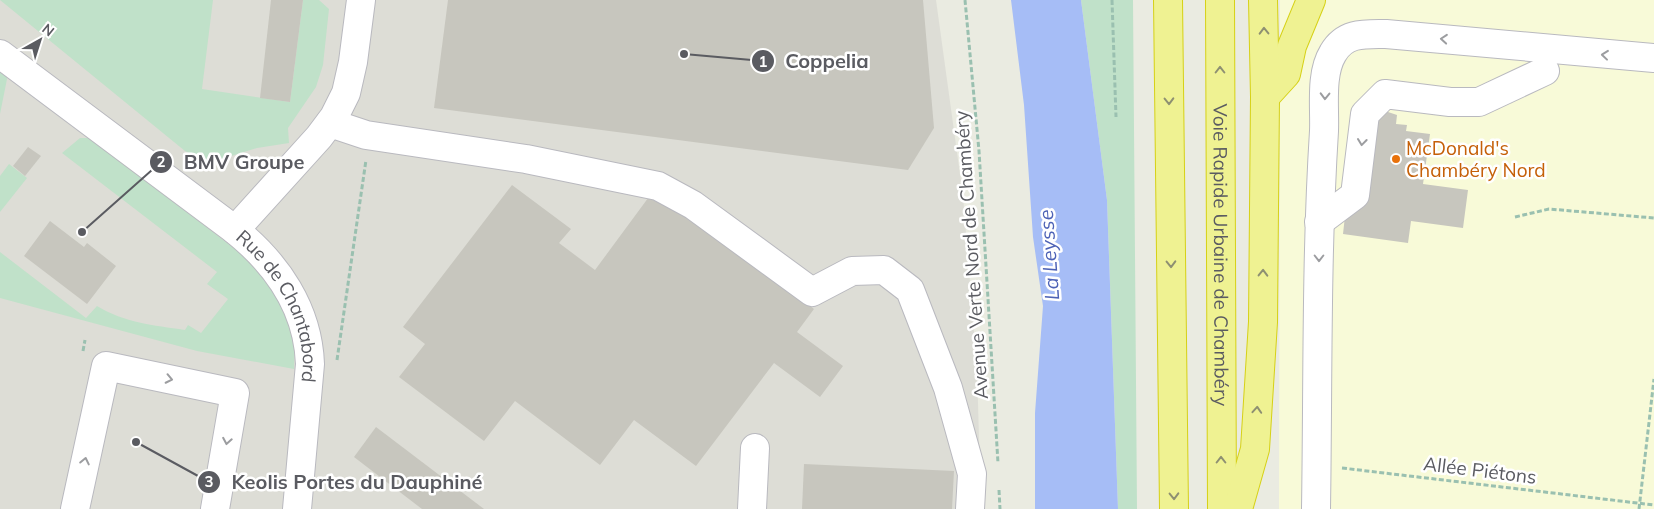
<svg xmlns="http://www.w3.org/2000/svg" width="1654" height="509" viewBox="0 0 1654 509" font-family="Mulish,sans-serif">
<rect width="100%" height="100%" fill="#eaebe1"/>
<path fill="#f8fad8" d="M1280,0H1654V509H1279Z"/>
<path fill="#ddddd6" d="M0,0H936L963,196L977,368L981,509H0Z"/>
<g fill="#c0e1c9">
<path d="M0,0H213L202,89L290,102L303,0H319L329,9L323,65L316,87L288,128L289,143L257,148L209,163L185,151Z"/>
<path d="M1081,0H1133L1137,509H1118L1107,200Z"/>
<path d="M0,69L6,74L7,79L0,114Z"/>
<path d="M80,138H90L260,268L283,298L295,344L294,369L197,351L0,298V252L86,318L97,306C125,323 153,325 185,330L188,325L201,333L228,299L207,284L217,272L62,153Z"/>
<path d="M9,164L27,178L0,212V176Z"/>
</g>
<path fill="#a6bdf6" d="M1011,0H1081L1107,200L1118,509H1035V413L1043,306L1033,237L1024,105Z"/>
<g fill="#c7c6be">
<path d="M271,0H303L290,102L260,98Z"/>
<path d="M448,0H923L934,128L908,170L434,108Z"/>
<path d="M1385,111L1397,115L1396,124L1407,125L1406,131L1430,134L1423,184L1468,190L1463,228L1411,221L1408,243L1343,234L1346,207L1372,115Z"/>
<path d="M28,147L41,156L25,176L13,166Z"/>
<path d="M512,185L571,229L559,243L595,270L654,190L814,309L797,332L843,366L820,397L774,363L696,466L634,420L600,465L515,401L484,441L399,377L425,344L403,327Z"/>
<path d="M50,221L84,247L87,243L116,266L87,304L24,256Z"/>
<path d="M376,427L484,509H422L354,457Z"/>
<path d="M804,464L954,471L952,509H802Z"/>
</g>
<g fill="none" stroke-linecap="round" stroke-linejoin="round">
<defs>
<g id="minor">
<path id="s1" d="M0,54L235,230C277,264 308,309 310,364L297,509"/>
<path d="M330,123L366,135L526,159L658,186L693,205L812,292L852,271L884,270L910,290L948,388L972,474L970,509"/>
<path d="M1319,222L1355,195L1365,114L1385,94L1450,102H1479L1545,71"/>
<path d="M235,230L319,137L334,117L346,93L353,62L361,0"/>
<path d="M75,509L106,366L235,393L215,509"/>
<path d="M752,509L755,448"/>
<path d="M1316,509C1318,383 1316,257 1324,131C1325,107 1320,74 1333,53C1345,32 1365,34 1386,34L1654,58"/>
</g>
<g id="highway">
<path d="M1168,0L1174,509"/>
<path id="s2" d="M1220,0L1222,509"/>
<path d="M1265,97L1286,74L1292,46L1311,0"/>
<path d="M1238,509L1255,449L1263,322L1265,97L1263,0"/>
</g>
</defs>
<use href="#minor" stroke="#b9b9bf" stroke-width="30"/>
<use href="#highway" stroke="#d6d116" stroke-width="30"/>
<g stroke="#9ac0b0" stroke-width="3" stroke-dasharray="5 2.5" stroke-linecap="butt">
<path d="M965,0L979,151L998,463"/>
<path d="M1112,0L1116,117"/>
<path d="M1515,217L1549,209L1654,218"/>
<path d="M83,351L85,340"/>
<path d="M337,360L366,160"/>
<path d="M1342,468L1654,505"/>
<path d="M999,490L1000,509"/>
<path d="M1639,509L1654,379"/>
</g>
<use href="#minor" stroke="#fff" stroke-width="28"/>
<use href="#highway" stroke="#eff292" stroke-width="28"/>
</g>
<defs><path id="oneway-chevron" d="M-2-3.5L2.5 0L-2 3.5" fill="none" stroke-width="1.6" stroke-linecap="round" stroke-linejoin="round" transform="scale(1.25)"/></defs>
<g stroke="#8e9072">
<use href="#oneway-chevron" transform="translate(1264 31) rotate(-91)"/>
<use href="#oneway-chevron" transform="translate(1220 70) rotate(-90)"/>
<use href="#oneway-chevron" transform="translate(1169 101) rotate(89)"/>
<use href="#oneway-chevron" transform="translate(1171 264) rotate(89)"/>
<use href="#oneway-chevron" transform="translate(1263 273) rotate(-89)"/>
<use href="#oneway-chevron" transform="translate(1257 410) rotate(-86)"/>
<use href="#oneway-chevron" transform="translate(1221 460) rotate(-90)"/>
<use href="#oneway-chevron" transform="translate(1174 496) rotate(89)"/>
</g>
<g stroke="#9c9da0">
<use href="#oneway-chevron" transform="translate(1444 39) rotate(-175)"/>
<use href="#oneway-chevron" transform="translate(1605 55) rotate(-174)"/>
<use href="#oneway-chevron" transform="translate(1325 96) rotate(91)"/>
<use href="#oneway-chevron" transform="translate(1362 142) rotate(97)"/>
<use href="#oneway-chevron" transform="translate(1319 258) rotate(90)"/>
<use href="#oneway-chevron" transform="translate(169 379) rotate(12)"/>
<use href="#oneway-chevron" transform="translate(227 441) rotate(100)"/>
<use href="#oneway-chevron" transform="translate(85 461) rotate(-78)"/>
</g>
<circle fill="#e8710a" stroke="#fff" stroke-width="2" cx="1396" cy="159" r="5"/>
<g text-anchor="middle" stroke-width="5" stroke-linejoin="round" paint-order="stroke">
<g font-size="19" fill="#c56008" stroke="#fff" text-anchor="start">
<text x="1406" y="155">McDonald's<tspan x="1406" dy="22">Chambéry Nord</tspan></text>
</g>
<g font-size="19" fill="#5a5b61" stroke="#fff">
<text transform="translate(971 255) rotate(-94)" y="7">Avenue Verte Nord de Chambéry</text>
<text dy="7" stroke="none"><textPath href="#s2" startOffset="255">Voie Rapide Urbaine de Chambéry</textPath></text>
<text dy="7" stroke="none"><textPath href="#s1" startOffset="385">Rue de Chantabord</textPath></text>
<text transform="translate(1480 470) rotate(7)" y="7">Allée Piétons</text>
</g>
<g font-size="20" font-style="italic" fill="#4d62b6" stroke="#fff">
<text transform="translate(1049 255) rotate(-94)" y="7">La Leysse</text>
</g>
</g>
<path fill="none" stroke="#5a5b61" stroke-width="2" d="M684 54L763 61M82 232L161 162M136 442L209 482"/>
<g fill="#5a5b61" stroke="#fff" stroke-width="2">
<circle cx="684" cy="54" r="5"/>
<circle cx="82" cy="232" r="5"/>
<circle cx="136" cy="442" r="5"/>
<circle cx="763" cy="61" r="12"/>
<circle cx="161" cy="162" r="12"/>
<circle cx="209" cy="482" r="12"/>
</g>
<g font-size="15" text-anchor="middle" font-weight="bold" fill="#fff">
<text x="763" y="67">1</text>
<text x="161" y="167">2</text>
<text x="209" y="487">3</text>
</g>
<g font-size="20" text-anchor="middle" font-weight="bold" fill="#5a5b61" stroke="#fff" stroke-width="5" stroke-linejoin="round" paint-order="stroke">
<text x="827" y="68">Coppelia</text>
<text x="244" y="169">BMV Groupe</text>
<text x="357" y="489">Keolis Portes du Dauphiné</text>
</g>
<g transform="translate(40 40) rotate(39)" stroke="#ffffff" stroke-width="4" paint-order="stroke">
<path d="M0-4L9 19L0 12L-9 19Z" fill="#5a5b61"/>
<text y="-8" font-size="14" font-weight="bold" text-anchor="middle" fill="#5a5b61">N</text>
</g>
</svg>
